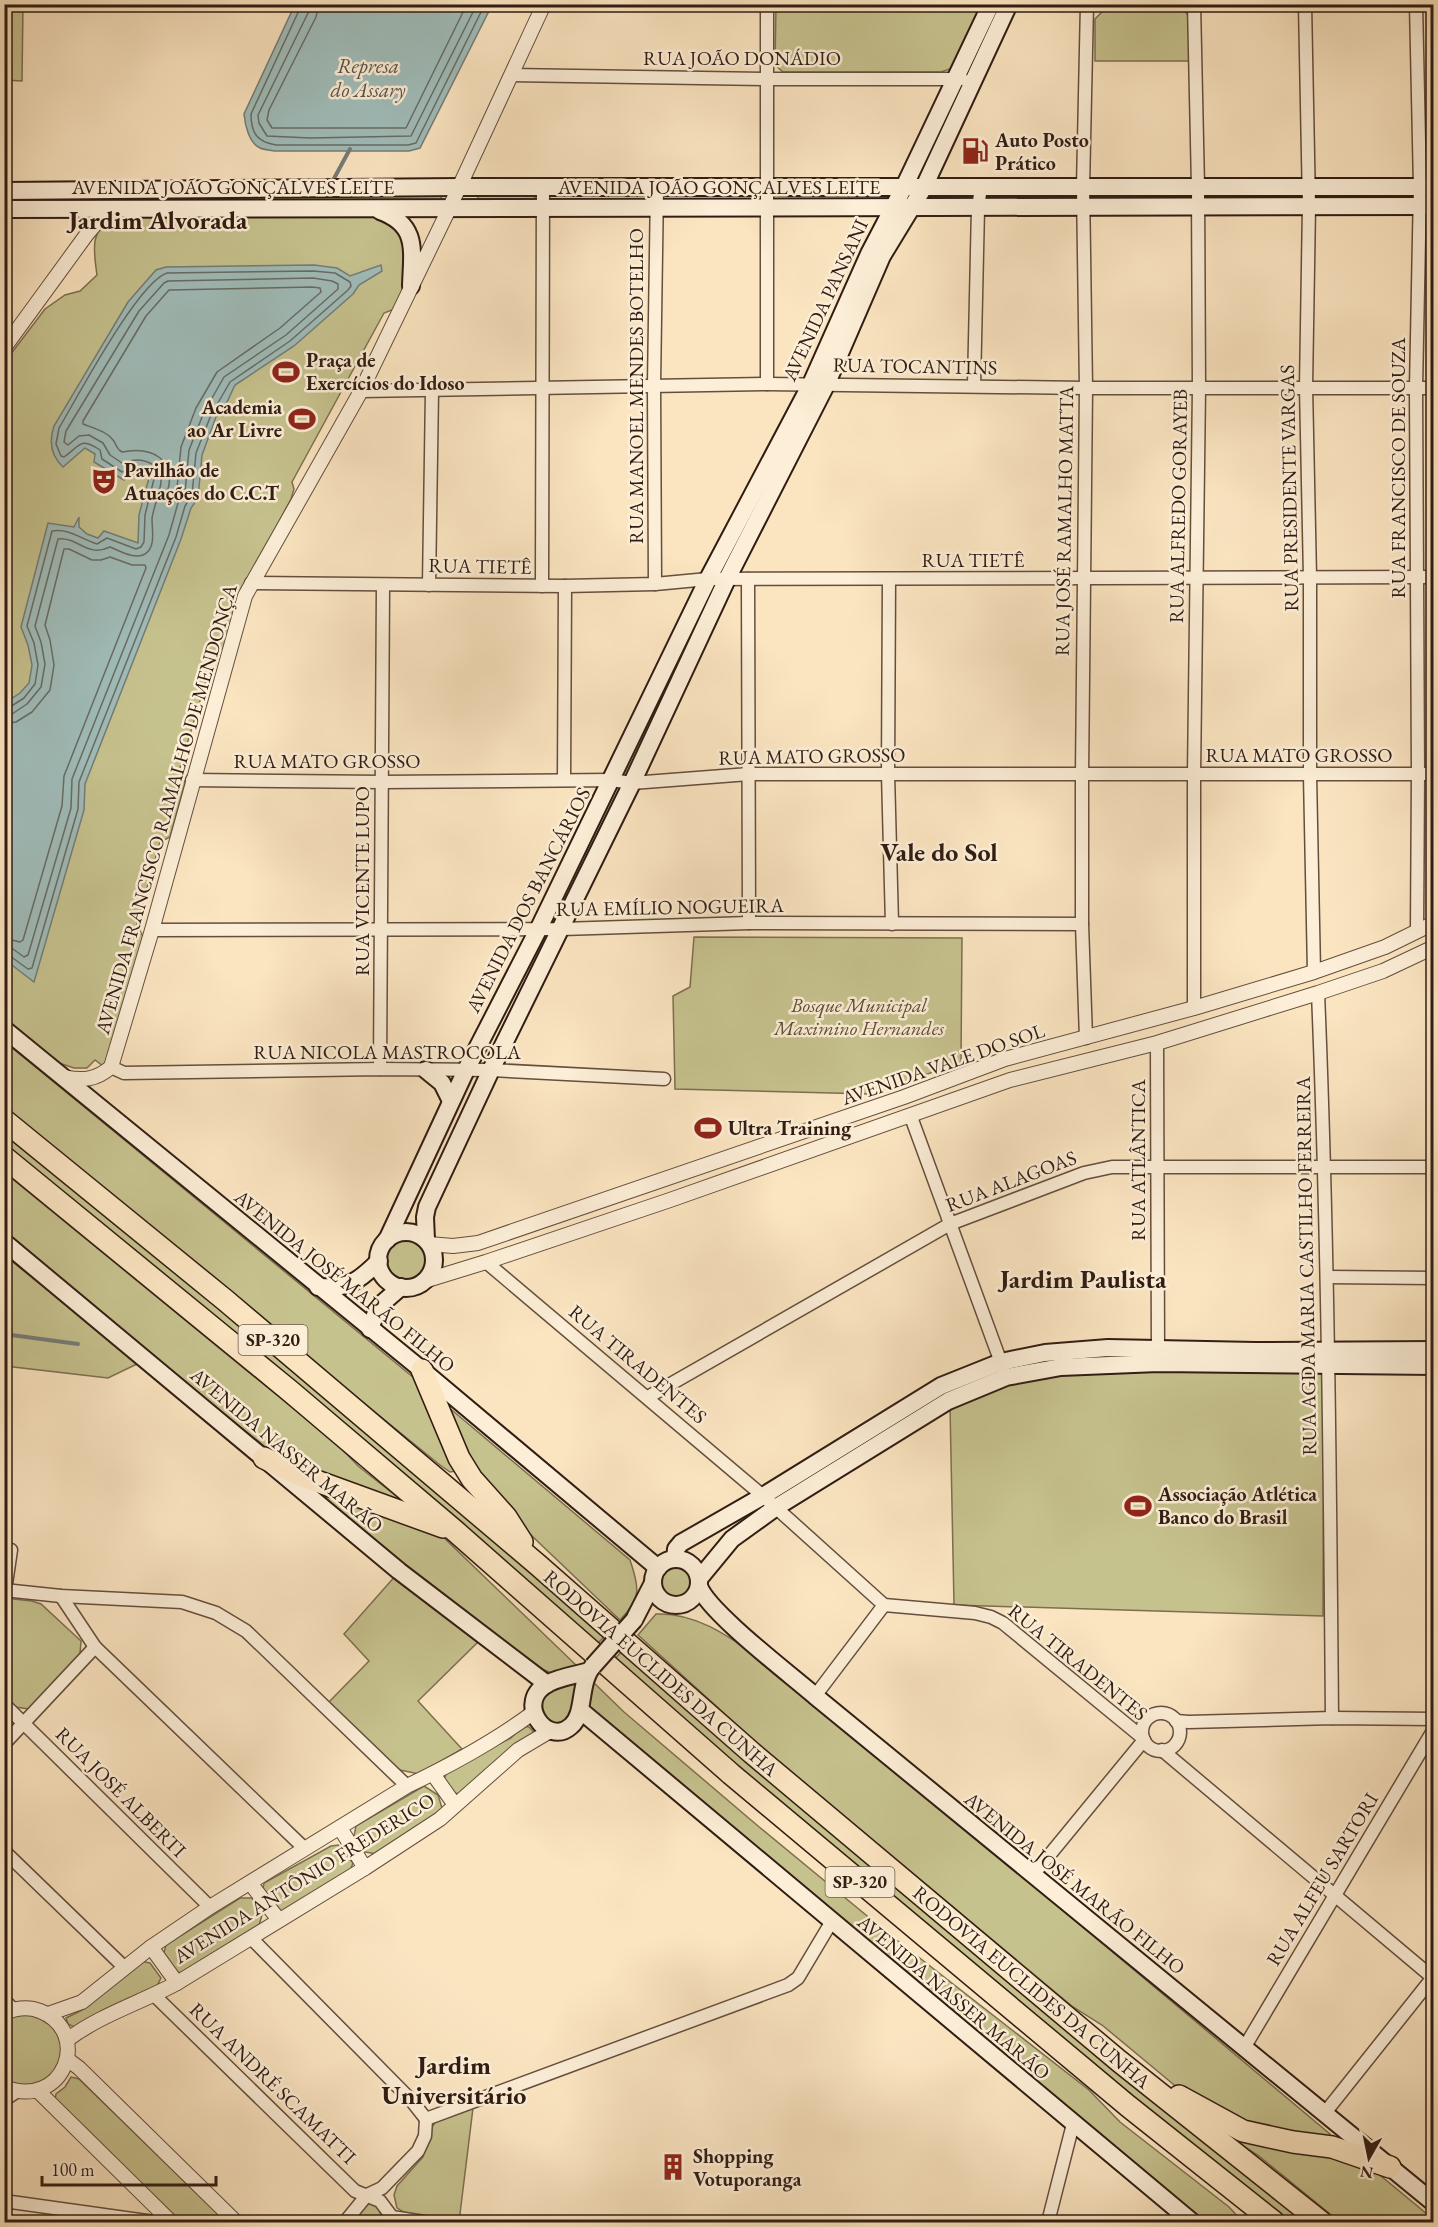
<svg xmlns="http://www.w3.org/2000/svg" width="1438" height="2227" viewBox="0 0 1438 2227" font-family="'EB Garamond',serif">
<rect width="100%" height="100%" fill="#fbe5c1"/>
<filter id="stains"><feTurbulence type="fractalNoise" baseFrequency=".00333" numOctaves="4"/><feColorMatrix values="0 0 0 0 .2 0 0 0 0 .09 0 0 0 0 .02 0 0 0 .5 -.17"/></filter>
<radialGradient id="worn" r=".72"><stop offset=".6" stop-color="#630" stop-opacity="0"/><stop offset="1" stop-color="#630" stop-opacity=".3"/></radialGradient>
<g fill="#c6c28e" stroke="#7c6f50" stroke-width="1.5">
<path d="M5,4L23,5L22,81L5,80Z"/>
<path d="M776,5H984L953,68L941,72H783L775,65Z"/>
<path d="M1184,10L1190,18L1189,61H1095V19L1103,11Z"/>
<path d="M438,193L441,195V200L54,203V197Z"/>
<path d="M482,193L536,195L534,199L531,202L478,200V196Z"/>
<path d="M115,214H366L385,218L406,238L408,278L397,308L384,313L292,482L294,489L291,499L246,584L225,648L214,654L179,771L185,783L170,837L160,842L137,924L143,937L106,1063L103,1066L95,1060L87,1068H74L59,1063L5,1020L4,363L45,309L65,295L80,291L97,275C93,248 90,230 115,214Z"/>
<path d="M694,937L962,938L961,1062L872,1094L675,1089L673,996L690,987Z"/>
<path d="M4,1041L425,1387L457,1471L450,1472L440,1465L5,1111Z"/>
<path d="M4,1129L172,1263L607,1634L595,1646L5,1151Z"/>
<path d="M4,1172L338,1445L358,1466L405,1503L289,1466L5,1237Z"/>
<circle cx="406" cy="1260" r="24"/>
<path d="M4,1255L139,1363L108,1378L5,1366Z"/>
<path d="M1324,1367L1323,1616L954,1605L950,1406L1008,1382L1063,1371Z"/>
<path d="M440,1400L630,1560C640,1589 641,1598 620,1620L510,1515L476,1478Z"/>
<path d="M328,1494L441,1535L578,1667L560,1676L536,1667L466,1614L325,1499Z"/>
<circle cx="676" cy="1582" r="21"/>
<path d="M397,1574L479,1641L418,1701L462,1749L419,1774L395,1769L328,1703L369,1661L344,1634Z"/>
<path d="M4,1598L32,1601L41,1604L81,1641L80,1654L29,1709L15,1707L5,1696Z"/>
<path d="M656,1614C700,1612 736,1642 770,1665L1330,2134L1329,2140L1243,2127L1179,2089L1102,2025L1073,2007L759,1745L638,1635Z"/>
<path d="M623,1650L1310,2222H1283L612,1662Z"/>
<path d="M584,1677L570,1715L561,1724L545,1723L538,1700L541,1694Z"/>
<path d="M593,1682L624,1712L758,1826L889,1934L1089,2090L1120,2122L1229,2207L1243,2222H1199L593,1715L585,1702Z"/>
<path d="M523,1726L529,1727L533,1731L532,1735L462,1794C452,1795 449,1787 444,1780L447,1771L511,1738Z"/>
<path d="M424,1786L438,1795L442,1808L435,1819L377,1854L365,1852L354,1836L356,1826Z"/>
<path d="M338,1845L353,1863L350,1871L283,1912L276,1910L263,1889L264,1883L331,1846Z"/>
<path d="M240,1898H252L262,1915L258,1929L183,1973L175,1972L163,1956L166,1945Z"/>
<path d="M140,1961L150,1963L161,1978L157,1986L74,2027L68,2024L66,2018L82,2010Z"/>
<path d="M25,2014C91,2022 57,2110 5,2079L4,2021L14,2016Z"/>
<path d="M71,2077L79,2079L226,2222H180L60,2107L55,2100L56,2094L65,2087Z"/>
<path d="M473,2108L459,2222C442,2222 411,2218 397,2208L394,2195L397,2186L423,2157L430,2130L436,2121Z"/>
<path d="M1234,2134L1333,2154L1376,2172L1433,2219V2222H1340L1259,2156L1233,2139Z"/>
<path d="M372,2202L378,2205L381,2216L390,2222H351L366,2203Z"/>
</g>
<g fill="#a0bdba" stroke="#747d77" stroke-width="1.5">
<path d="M298,4H492V5L420,148L409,151H275C271,150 264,150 260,148C249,143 245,125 244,114L291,13Z"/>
<path d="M314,265L337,268L350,276L381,265L382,271L359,285L353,294L294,346L235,385L227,402L216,417L202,455L198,498L191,508L181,539L85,784L84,810L34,982L4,959L5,703L20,693L29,683L32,665L28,645L21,627L48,523L74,527L79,517V527L87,534L98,538L104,531L138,543L139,515L149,478L135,472L124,480L94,462L95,454L85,448L63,467C50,455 49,441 54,426L128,302L156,270L166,267Z"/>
</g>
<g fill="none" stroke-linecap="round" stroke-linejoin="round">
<g stroke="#686c66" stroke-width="1.5">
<path d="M302,4L251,114C251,133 257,142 276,145H408L416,143L485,4"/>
<path d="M310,4L308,13L258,115L259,123L267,136L310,138L411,136L477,4"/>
<path d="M319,4L316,17L269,110L267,120L272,128H406L467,4"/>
<path d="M312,287L320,288L321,292L280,328L217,372L196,408L181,447L177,488L172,496L167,493C178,459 151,446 122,452C116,449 117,445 113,440C106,431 93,428 83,424V421L146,316L169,290Z"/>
<path d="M4,707H10L24,698L35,684L38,665L34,643L27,626L52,531C69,528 81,539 97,544L107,538L136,549L141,547L144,542L145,515L154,479L152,473L135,466L122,472L102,459L100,450C80,436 80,446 64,457L61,456L56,444L59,428C77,398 138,282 167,273L313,271L335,273L350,282L351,286L348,290L290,341L230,382L211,415L196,453L192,495L185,506L176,537L79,782L78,809L32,968L28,969L10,956L4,955"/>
<path d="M4,715L12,714L27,704L41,687L45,664L41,642L35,626L58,539C79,537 87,558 110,547C120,551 135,560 145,554C156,547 152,530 152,519C153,503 172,473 152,464C140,458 134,460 122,463L110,455L103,443L89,435L79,436L68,445L64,442L66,431L139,311L164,283L168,281L313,278L332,281L338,284V289L286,335L224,377L204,412L189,450L185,492L178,503L169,535L72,779L71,808L28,955L24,957L13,949L4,947"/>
<path d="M4,724L16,722L32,712L50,690L54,665L50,640L45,625L64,549H69L92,560H101L110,557L132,565H145L146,568L64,776L62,806L23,940L20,942L4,938"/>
</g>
<g stroke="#747d77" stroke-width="4">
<path d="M331,184L350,149"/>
<path d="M4,1334L78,1344"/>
</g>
<defs>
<g id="minor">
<path d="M1305,4L1309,206L1306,387L1310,577V775L1314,972"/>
<path d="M1416,4L1420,187L1416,388L1418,774L1417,931"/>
<path d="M511,75L767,79H962"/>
<path d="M767,384V4"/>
<path d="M974,386L978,208L981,187"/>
<path d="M361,391L767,384L1086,388H1434"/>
<path d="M748,579L749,923"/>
<path d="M889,579L888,774L892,924"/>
<path d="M251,583L565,586L655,584L708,579L1434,577"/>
<path d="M655,584L654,385L657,187"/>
<path d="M429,585L432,391"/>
<path d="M542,586L543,187"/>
<path d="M192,780L382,782L611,780L632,783L749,774H1434"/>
<path d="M564,780L565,586"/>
<path d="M152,930L562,929L749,923L1082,924"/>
<path d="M1318,993C1328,1235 1330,1476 1332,1718"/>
<path d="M1194,1008V774L1199,388L1198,187L1194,4"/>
<path d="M1086,1038L1082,924V775L1086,388L1083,187L1087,4"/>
<path d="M1157,1043L1158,1357"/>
<path d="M111,1067L124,1073L380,1069L491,1070L664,1079"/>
<path d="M380,1069L383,585"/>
<path d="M911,1117L1003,1368"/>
<path d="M486,1262L763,1496L884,1605L975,1613L991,1617L1003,1623L1143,1738"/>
<path d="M1327,1277L1434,1278"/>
<path d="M648,1397L950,1224L1084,1173L1112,1167H1434"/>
<path d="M4,1590L61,1596L182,1602L216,1613L246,1631L407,1786"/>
<path d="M5,1591L11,1550"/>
<path d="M61,1596L95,1647L304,1848"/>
<path d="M815,1696L884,1605"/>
<path d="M4,1704L210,1907"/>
<circle cx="1161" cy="1732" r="19"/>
<path d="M1176,1721L1189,1722L1332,1718L1434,1719"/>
<path d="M4,1744L95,1647"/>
<path d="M1162,1750L1432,1977"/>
<path d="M4,1851L124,1967"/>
<path d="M1033,1875L1144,1740"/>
<path d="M251,1938L411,2100L426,2119"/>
<path d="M154,1995L355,2191L380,2201L392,2217L424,2222"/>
<path d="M4,2000L13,2009"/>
<path d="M1244,2048L1434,1729"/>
<path d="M4,2100L16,2092"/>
<path d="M1324,2114L1434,1976"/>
<path d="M426,2119L788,1985L798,1978L832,1921"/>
<path d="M4,2201L154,2222"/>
<path d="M345,2222L367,2195L382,2188L418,2151L425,2136L426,2119"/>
<path d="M1048,2222L1073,2124"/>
</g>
<g id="tertiary">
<path d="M4,348L87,234L109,208"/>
<path d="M64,1077C83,1081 96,1080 111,1067L152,930L245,596L361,391L449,209L544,4"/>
<path d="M429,1244L453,1246L478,1243L904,1097L1005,1059L1194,1008L1314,972L1385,947L1434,923"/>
<path d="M424,1281L486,1262L670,1200L1010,1080L1157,1043L1318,993L1383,971L1434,947"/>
<path d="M433,1774L455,1805"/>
<path d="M340,1828L365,1868"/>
<path d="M250,1883L279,1920"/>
<path d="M151,1947L177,1983"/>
<path d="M4,2013C16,2008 28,2006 40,2011C93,2032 64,2111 4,2087"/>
<path d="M48,2014L82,2002L151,1947L210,1907L407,1786C451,1765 495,1741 534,1712"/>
<path d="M67,2040C100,2015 140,2003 177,1983L365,1868L440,1819L518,1750L550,1731"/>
<path d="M67,2059L79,2068L236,2222"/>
<path d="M38,2091L171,2222"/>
</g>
<g id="secondary">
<path d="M4,191L459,187H1434"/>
<path d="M4,209L1434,206"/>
<path d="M380,211C419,225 412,251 411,286"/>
<path d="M4,1029L422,1370L658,1568"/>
<path d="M426,1070L442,1083L451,1101"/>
<circle cx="406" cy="1260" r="28"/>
<path d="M387,1240L466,1070L539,928L708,579L811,384L869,254L904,187L991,4"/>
<path d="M426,1240L425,1217L427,1207L491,1070L632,783L727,579L827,383L882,256L924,187L1009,4"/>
<path d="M4,1242L399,1571L547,1684"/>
<path d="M318,1287C348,1289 358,1282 379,1261"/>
<path d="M370,1329L378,1307L401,1287"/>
<circle cx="676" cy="1582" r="23"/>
<path d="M675,1559L676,1549L681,1543L763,1496L941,1386L1001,1362L1045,1353L1108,1348L1255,1351L1434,1350"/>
<path d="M699,1579L732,1539L775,1508L948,1401L1006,1377L1061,1367L1158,1363L1434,1366"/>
<path d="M699,1586C707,1611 791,1675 815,1696L1434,2203"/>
<path d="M634,1620L653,1583"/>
<path d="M589,1671C576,1675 560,1677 549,1683C513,1701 547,1748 571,1726C586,1713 578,1683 593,1666"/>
<path d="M580,1710L1192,2222"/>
</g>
<g id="motorway">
<path d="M4,1120L225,1300L538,1565L752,1753L1119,2061L1321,2222"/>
<path d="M4,1157L290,1391L455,1531L731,1774L1128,2106L1274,2222"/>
<path d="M422,1370L459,1458L472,1479L506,1517L522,1542"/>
<path d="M264,1458L300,1475L443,1527"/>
<path d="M1179,2096L1243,2131L1293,2142L1332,2147L1390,2167"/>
</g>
</defs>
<use href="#minor" stroke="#644e3e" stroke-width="15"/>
<use href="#tertiary" stroke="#644e3e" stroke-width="16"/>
<use href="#secondary" stroke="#311c13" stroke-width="20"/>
<use href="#motorway" stroke="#311c13" stroke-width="24"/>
<use href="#minor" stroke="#fceed7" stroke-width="12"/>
<use href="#tertiary" stroke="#fceed7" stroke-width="14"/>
<use href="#secondary" stroke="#fceed7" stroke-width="16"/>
<use href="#motorway" stroke="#fbe5c1" stroke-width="21"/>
<defs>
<path id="secondary-bridge" d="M593,1666L634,1620"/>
</defs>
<use href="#secondary-bridge" stroke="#311c13" stroke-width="20" stroke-linecap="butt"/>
<use href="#secondary-bridge" stroke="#fceed7" stroke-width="16"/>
</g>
<defs>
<symbol id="fuel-bare" viewBox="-9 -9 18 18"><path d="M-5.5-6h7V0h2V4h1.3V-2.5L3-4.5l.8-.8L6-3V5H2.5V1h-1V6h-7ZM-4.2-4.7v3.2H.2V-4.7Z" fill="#8f2418" stroke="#fceed7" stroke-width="2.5" paint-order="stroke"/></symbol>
<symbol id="stadium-bare" viewBox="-9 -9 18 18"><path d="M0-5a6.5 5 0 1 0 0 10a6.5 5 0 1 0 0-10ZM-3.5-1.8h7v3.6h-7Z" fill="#8f2418" stroke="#fceed7" stroke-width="2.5" paint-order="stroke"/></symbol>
<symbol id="theatre-bare" viewBox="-9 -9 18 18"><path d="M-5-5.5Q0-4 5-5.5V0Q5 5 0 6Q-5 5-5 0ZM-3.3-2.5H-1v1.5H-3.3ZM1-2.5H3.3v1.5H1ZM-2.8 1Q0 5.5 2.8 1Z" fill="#8f2418" stroke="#fceed7" stroke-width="2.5" paint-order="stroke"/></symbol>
<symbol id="building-bare" viewBox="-9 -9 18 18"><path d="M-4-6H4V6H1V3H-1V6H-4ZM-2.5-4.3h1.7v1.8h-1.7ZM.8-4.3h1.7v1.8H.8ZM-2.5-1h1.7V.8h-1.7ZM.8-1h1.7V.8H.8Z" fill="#8f2418" stroke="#fceed7" stroke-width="2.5" paint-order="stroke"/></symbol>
</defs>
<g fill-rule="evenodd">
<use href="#fuel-bare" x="956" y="132" width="38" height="38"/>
<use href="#stadium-bare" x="267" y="353" width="38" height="38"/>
<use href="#stadium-bare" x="283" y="400" width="38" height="38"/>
<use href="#theatre-bare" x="85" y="462" width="38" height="38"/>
<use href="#stadium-bare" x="689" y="1109" width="38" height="38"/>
<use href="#stadium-bare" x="1119" y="1487" width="38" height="38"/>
<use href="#building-bare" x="654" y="2148" width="38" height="38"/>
</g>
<g text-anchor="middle" stroke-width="5" stroke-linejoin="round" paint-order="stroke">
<g fill="#fceed7" stroke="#6e5b4e" stroke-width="1.5">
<rect x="238.5" y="1325" width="69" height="30" rx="4.5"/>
<rect x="825.5" y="1867" width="69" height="30" rx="4.5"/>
</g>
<g font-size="18" font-weight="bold" fill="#311c13">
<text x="273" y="1346">SP-320</text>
<text x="860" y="1888">SP-320</text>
</g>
<g font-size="20" fill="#311c13" stroke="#fceed7">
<text x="742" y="65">RUA JOÃO DONÁDIO</text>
<text x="233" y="194">AVENIDA JOÃO GONÇALVES LEITE</text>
<text x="719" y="194">AVENIDA JOÃO GONÇALVES LEITE</text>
<text transform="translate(825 300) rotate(-65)" y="7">AVENIDA PANSANI</text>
<text transform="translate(915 366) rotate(1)" y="7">RUA TOCANTINS</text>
<text transform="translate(636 386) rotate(-90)" y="7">RUA MANOEL MENDES BOTELHO</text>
<text transform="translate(1398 468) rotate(-90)" y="7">RUA FRANCISCO DE SOUZA</text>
<text transform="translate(1289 488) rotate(-91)" y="7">RUA PRESIDENTE VARGAS</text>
<text transform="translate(1178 506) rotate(-89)" y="7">RUA ALFREDO GORAYEB</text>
<text transform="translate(1064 521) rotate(-89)" y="7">RUA JOSÉ RAMALHO MATTA</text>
<text x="973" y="567">RUA TIETÊ</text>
<text transform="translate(480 566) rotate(1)" y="7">RUA TIETÊ</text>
<text x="1299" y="762">RUA MATO GROSSO</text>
<text transform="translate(812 756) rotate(-1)" y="7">RUA MATO GROSSO</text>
<text x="327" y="768">RUA MATO GROSSO</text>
<text transform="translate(166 809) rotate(-74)" y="7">AVENIDA FRANCISCO RAMALHO DE MENDONÇA</text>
<text transform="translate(362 881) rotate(-90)" y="7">RUA VICENTE LUPO</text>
<text transform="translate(528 900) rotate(-63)" y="7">AVENIDA DOS BANCÁRIOS</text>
<text transform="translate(670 907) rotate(-1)" y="7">RUA EMÍLIO NOGUEIRA</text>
<text x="387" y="1059">RUA NICOLA MASTROCOLA</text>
<text transform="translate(943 1064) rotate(-19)" y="7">AVENIDA VALE DO SOL</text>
<text transform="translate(1138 1160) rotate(-90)" y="7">RUA ATLÂNTICA</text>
<text transform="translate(1011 1181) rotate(-21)" y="7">RUA ALAGOAS</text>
<text transform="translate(1306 1266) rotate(-91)" y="7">RUA AGDA MARIA CASTILHO FERREIRA</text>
<text transform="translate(345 1281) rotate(39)" y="7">AVENIDA JOSÉ MARÃO FILHO</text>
<text transform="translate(638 1364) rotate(40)" y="7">RUA TIRADENTES</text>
<text transform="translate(287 1450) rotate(40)" y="7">AVENIDA NASSER MARÃO</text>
<text transform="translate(1078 1662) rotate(39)" y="7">RUA TIRADENTES</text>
<text transform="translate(661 1673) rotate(41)" y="7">RODOVIA EUCLIDES DA CUNHA</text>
<text transform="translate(121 1792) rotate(45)" y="7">RUA JOSÉ ALBERTI</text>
<text transform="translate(304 1878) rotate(-32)" y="7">AVENIDA ANTÔNIO FREDERICO</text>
<text transform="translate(1322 1879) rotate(-59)" y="7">RUA ALFEU SARTORI</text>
<text transform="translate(1075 1883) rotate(39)" y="7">AVENIDA JOSÉ MARÃO FILHO</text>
<text transform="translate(1032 1987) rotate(40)" y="7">RODOVIA EUCLIDES DA CUNHA</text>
<text transform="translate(954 1997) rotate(40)" y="7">AVENIDA NASSER MARÃO</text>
<text transform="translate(273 2083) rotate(44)" y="7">RUA ANDRÉ SCAMATTI</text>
</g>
<g font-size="20" font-weight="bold" fill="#311c13" stroke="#fceed7" text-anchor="start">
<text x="995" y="147">Auto Posto<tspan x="995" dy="23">Prático</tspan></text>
<text x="306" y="367">Praça de<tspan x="306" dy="23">Exercícios do Idoso</tspan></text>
<text x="282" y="414" text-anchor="end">Academia<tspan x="282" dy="23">ao Ar Livre</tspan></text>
<text x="124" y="477">Pavilhão de<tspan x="124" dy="23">Atuações do C.C.T</tspan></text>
<text x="728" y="1135">Ultra Training</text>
<text x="1158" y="1501">Associação Atlética<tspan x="1158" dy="23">Banco do Brasil</tspan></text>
<text x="693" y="2163">Shopping<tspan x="693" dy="23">Votuporanga</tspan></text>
</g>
<g font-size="20" font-style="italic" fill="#5e4e38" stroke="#fceed7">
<text x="859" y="1012">Bosque Municipal<tspan x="859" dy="23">Maximino Hernandes</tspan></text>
</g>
<g font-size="21" font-style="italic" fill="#58544d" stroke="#fceed7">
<text x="368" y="73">Represa<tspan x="368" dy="24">do Assary</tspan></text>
</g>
<g font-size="26" font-weight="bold" fill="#311c13" stroke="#fceed7">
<text x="158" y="229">Jardim Alvorada</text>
<text x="939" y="861">Vale do Sol</text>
<text x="1083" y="1288">Jardim Paulista</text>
<text x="454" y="2074">Jardim<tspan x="454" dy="30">Universitário</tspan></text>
</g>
</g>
<rect width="1438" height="2227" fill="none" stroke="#fbe5c1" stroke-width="24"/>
<rect x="6" y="6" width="1426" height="2215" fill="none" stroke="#311c13" stroke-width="3"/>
<rect x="12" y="12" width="1414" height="2203" fill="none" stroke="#311c13" stroke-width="1.5"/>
<g transform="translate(1369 2158) rotate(189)" stroke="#fceed7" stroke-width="4.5" paint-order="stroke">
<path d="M0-4.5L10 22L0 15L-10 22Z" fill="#311c13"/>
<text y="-9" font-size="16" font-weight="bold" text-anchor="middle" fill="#311c13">N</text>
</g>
<path d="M42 2176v9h174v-9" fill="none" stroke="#311c13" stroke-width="3"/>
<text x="51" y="2176" font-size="18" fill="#311c13" stroke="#fceed7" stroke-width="4.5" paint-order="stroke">100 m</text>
<rect width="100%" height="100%" filter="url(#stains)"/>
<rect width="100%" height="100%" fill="url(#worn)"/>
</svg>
